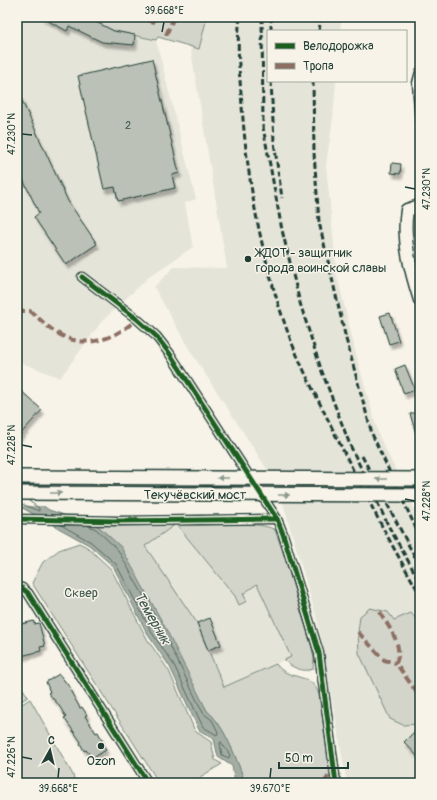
<svg xmlns="http://www.w3.org/2000/svg" width="437" height="800" viewBox="0 0 437 800" font-family="Pangolin,sans-serif">
<defs>
<filter id="shadow"><feDropShadow dx="2.5" dy="4.5" stdDeviation="1" flood-color="#0004"/></filter>
</defs>
<rect width="100%" height="100%" fill="#f7f3e8"/>
<filter id="ink" filterUnits="userSpaceOnUse"><feTurbulence type="fractalNoise" baseFrequency=".025" numOctaves="2"/><feDisplacementMap in="SourceGraphic" scale="8" xChannelSelector="R" yChannelSelector="G"/><feConvolveMatrix kernelMatrix="1 2 1 2 8 2 1 2 1" color-interpolation-filters="sRGB"/></filter>
<g filter="url(#ink)">
<g fill="#e5e4d9">
<path d="M17,17H86L114,31L156,40L196,199L185,203L193,247L150,276L102,321L60,378L17,361Z"/>
<path d="M197,17H342L340,31H268V81H336L333,118L326,165L337,275L358,362L379,436L420,520V783H347L318,623L278,486L189,349L154,287L174,267L227,268L190,45Z"/>
<path d="M176,524L235,596L239,605L243,594L257,584L291,657L224,687L197,623L144,546Z"/>
</g>
<g fill="#d3d5ca" stroke="#79897f">
<path d="M86,17H207L199,49L158,37L156,40L114,31Z"/>
<path d="M176,524L145,546L197,623L224,687L276,664C289,682 312,671 319,695L333,783H245C238,762 224,724 207,711L121,548L98,526C126,525 259,517 275,530L282,549L312,648L314,659L313,669C304,673 290,667 284,660L291,657L257,584L243,594L247,601L239,605L235,596Z"/>
<path d="M79,543L87,547L111,569L147,639L169,671L195,731L211,742L215,760L222,764L190,783H159L32,583L43,562L59,550Z"/>
<path d="M370,608L388,612L394,620L411,613L420,624V724L403,725L390,719L359,653L358,632L360,616Z"/>
<path d="M17,679L28,697L17,703Z"/>
<path d="M30,699L73,775L75,783H17V707Z"/>
</g>
<path fill="#a4ada3" stroke="#6f8077" d="M17,487L49,510L98,526L121,547L165,627L207,711C224,724 238,762 245,783H235L232,766L218,757L214,739L199,730L170,667L148,635L113,566L89,545L17,505Z"/>
<path fill="#f7f3e8" d="M17,485L18,486L46,506H17Z"/>
<g fill="none" stroke-linecap="round" stroke-linejoin="round">
<g stroke="#546a60" stroke-width="1">
<path d="M17,502L39,511V508L29,501"/>
<path d="M61,525L91,542L116,564L152,633L174,665L203,727L217,735L218,732L212,720L203,713L162,629L118,550L96,529L86,525"/>
<path d="M221,742L230,755L229,758L222,755L220,744Z"/>
</g>
</g>
<g fill="#bbc1b6" stroke="#1f3d34" filter="url(#shadow)">
<path d="M41,17H86L114,31L135,35L134,45L102,42L69,26L67,31Z"/>
<path d="M152,59L179,173L172,175L175,188L118,201L115,187L104,189L78,76Z"/>
<path d="M17,90L68,201L97,244L66,265L34,217L39,213L17,167Z"/>
<path d="M392,163L401,164L400,174L391,173Z"/>
<path d="M390,313L399,341L389,344L380,316Z"/>
<path d="M405,365L415,390L404,394L395,369Z"/>
<path d="M17,387L42,410L17,438Z"/>
<path d="M420,411V439L418,440L410,414Z"/>
<path d="M210,618L221,645L208,650L197,623Z"/>
<path d="M34,621V624L39,623L45,646L40,647L41,651L17,657V625Z"/>
<path d="M59,674L71,689L70,690L80,708L82,707L87,715L85,716L96,733L98,732L102,740L101,741L106,750L93,758L86,750L84,751L80,743L81,742L64,718L66,717L58,704L48,693L50,692L46,682Z"/>
<path d="M415,731L420,736V759L404,742Z"/>
</g>
<g fill="none" stroke-linecap="round" stroke-linejoin="round">
<defs>
<g id="street">
<path d="M420,72L417,83L420,122"/>
<path d="M82,277L137,319L156,336L170,354L277,519L283,534L319,653L336,783"/>
<path d="M17,519L118,521L277,519"/>
<path d="M17,587L22,588L28,593L148,783"/>
</g>
<path id="secondary" d="M420,206L407,210C402,239 411,272 420,300"/>
</defs>
<use href="#street" stroke="#1f3d34" stroke-width="11"/>
<use href="#secondary" stroke="#1f3d34" stroke-width="15"/>
<use href="#street" stroke="#f7f3e8" stroke-width="8"/>
<use href="#secondary" stroke="#f7f3e8" stroke-width="12"/>
<g stroke="#1f3d34" stroke-width="3" stroke-dasharray="6 3" stroke-linecap="butt">
<path d="M240,17C236,46 240,77 242,106C247,180 262,260 287,330C300,366 318,399 335,434C362,488 389,542 420,594"/>
<path d="M262,17L263,127L282,230L300,303L321,369L350,445L389,527L420,582"/>
<path d="M271,31V17"/>
<path d="M319,31L321,17"/>
<path d="M271,81L274,142L282,198"/>
<path d="M313,81L314,153L319,222L346,339L372,434L420,537"/>
<path d="M362,456L420,567"/>
</g>
<defs>
<g id="primary-bridge">
<path d="M17,477L420,479"/>
<path d="M17,493L420,495"/>
</g>
</defs>
<use href="#primary-bridge" stroke="#1f3d34" stroke-width="16" stroke-linecap="butt"/>
<use href="#primary-bridge" stroke="#f7f3e8" stroke-width="13"/>
<g stroke="#8d6e63" stroke-width="4" stroke-dasharray="8 4" stroke-linecap="butt">
<path d="M136,17L155,22"/>
<path d="M166,35L174,17"/>
<path d="M17,311H30C39,318 47,327 57,333C85,350 114,340 137,319"/>
<path d="M380,612C389,628 404,645 396,663L420,697"/>
<path d="M358,632L384,660L396,663"/>
<path d="M324,783L334,768"/>
</g>
<defs>
<g id="cycleway">
<path d="M82,277L137,319L156,336L170,354L277,519L283,534L319,653L336,783"/>
<path d="M17,519L118,521L277,519"/>
<path d="M17,587L22,588L28,593L148,783"/>
</g>
</defs>
<use href="#cycleway" stroke="#f7f3e8" stroke-width="8"/>
<use href="#cycleway" stroke="#1b5e20" stroke-width="5"/>
</g>
<defs><path id="oneway-solid" d="M-6-.8H1V-3.2L6.5 0L1 3.2V.8H-6Z"/></defs>
<g fill="#8b988e">
<use href="#oneway-solid" transform="translate(223 478) rotate(-180)"/>
<use href="#oneway-solid" transform="translate(381 479) rotate(-180)"/>
<use href="#oneway-solid" transform="translate(56 493)"/>
<use href="#oneway-solid" transform="translate(284 495)"/>
</g>
</g>
<path fill="none" stroke="#1f3d34" stroke-width="1.5" d="M162,32L164,22M22,134L32,135M405,187L415,189M22,445L32,447M405,499L415,501M22,757L32,759M58,778L59,768M270,778L271,768"/>
<g fill="#1f3d34" stroke="#f7f3e8" stroke-width="1.5">
<circle cx="248" cy="259" r="4"/>
<circle cx="101" cy="746" r="4"/>
</g>
<g text-anchor="middle" stroke-width="3" stroke-linejoin="round" paint-order="stroke">
<g font-size="11" fill="#465e54">
<text x="128" y="129">2</text>
</g>
<g font-size="13" fill="#1f3d34" stroke="#f7f3e8" text-anchor="start">
<text x="256" y="257">ЖДОТ - защитник<tspan x="256" dy="15">города воинской славы</tspan></text>
<text x="101" y="765" text-anchor="middle">Ozon</text>
</g>
<g font-size="13" fill="#1f3d34" stroke="#f7f3e8">
<text x="195" y="499">Текучёвский мост</text>
</g>
<g font-size="13" fill="#435b52" stroke="#f7f3e8">
<text x="81" y="597">Сквер</text>
</g>
<g font-size="14" font-style="italic" fill="#405950" stroke="#f7f3e8">
<text transform="translate(153 618) rotate(60)" y="5">Темерник</text>
</g>
</g>
<rect width="437" height="800" fill="none" stroke="#f7f3e8" stroke-width="44"/>
<rect x="267" y="30" width="140" height="52" fill="#f7f3e8" stroke="#a1aaa0"/>
<rect x="275" y="43" width="20" height="6" fill="#1b5e20" stroke="#a1aaa0"/>
<text x="303" y="50" font-size="12" fill="#1f3d34">Велодорожка</text>
<rect x="275" y="63" width="20" height="6" fill="#8d6e63" stroke="#a1aaa0"/>
<text x="303" y="70" font-size="12" fill="#1f3d34">Тропа</text>
<g transform="translate(50 750) rotate(8)" stroke="#f7f3e8" stroke-width="3" paint-order="stroke">
<path d="M0-3L7 15L0 10L-7 15Z" fill="#1f3d34"/>
<text y="-6" font-size="11" font-weight="bold" text-anchor="middle" fill="#1f3d34">С</text>
</g>
<path d="M279 762v6h69v-6" fill="none" stroke="#1f3d34" stroke-width="2"/>
<text x="285" y="762" font-size="12" fill="#1f3d34" stroke="#f7f3e8" stroke-width="3" paint-order="stroke">50 m</text>
<rect x="22" y="22" width="393" height="756" fill="none" stroke="#1f3d34" stroke-width="1.5"/>
<g font-size="10" text-anchor="middle" fill="#1f3d34">
<text x="164" y="14">39.668°E</text>
<text transform="translate(11 134) rotate(-90)" y="4">47.230°N</text>
<text transform="translate(426 189) rotate(-90)" y="4">47.230°N</text>
<text transform="translate(11 445) rotate(-90)" y="4">47.228°N</text>
<text transform="translate(426 501) rotate(-90)" y="4">47.228°N</text>
<text transform="translate(11 757) rotate(-90)" y="4">47.226°N</text>
<text x="58" y="792">39.668°E</text>
<text x="270" y="792">39.670°E</text>
</g>
</svg>
